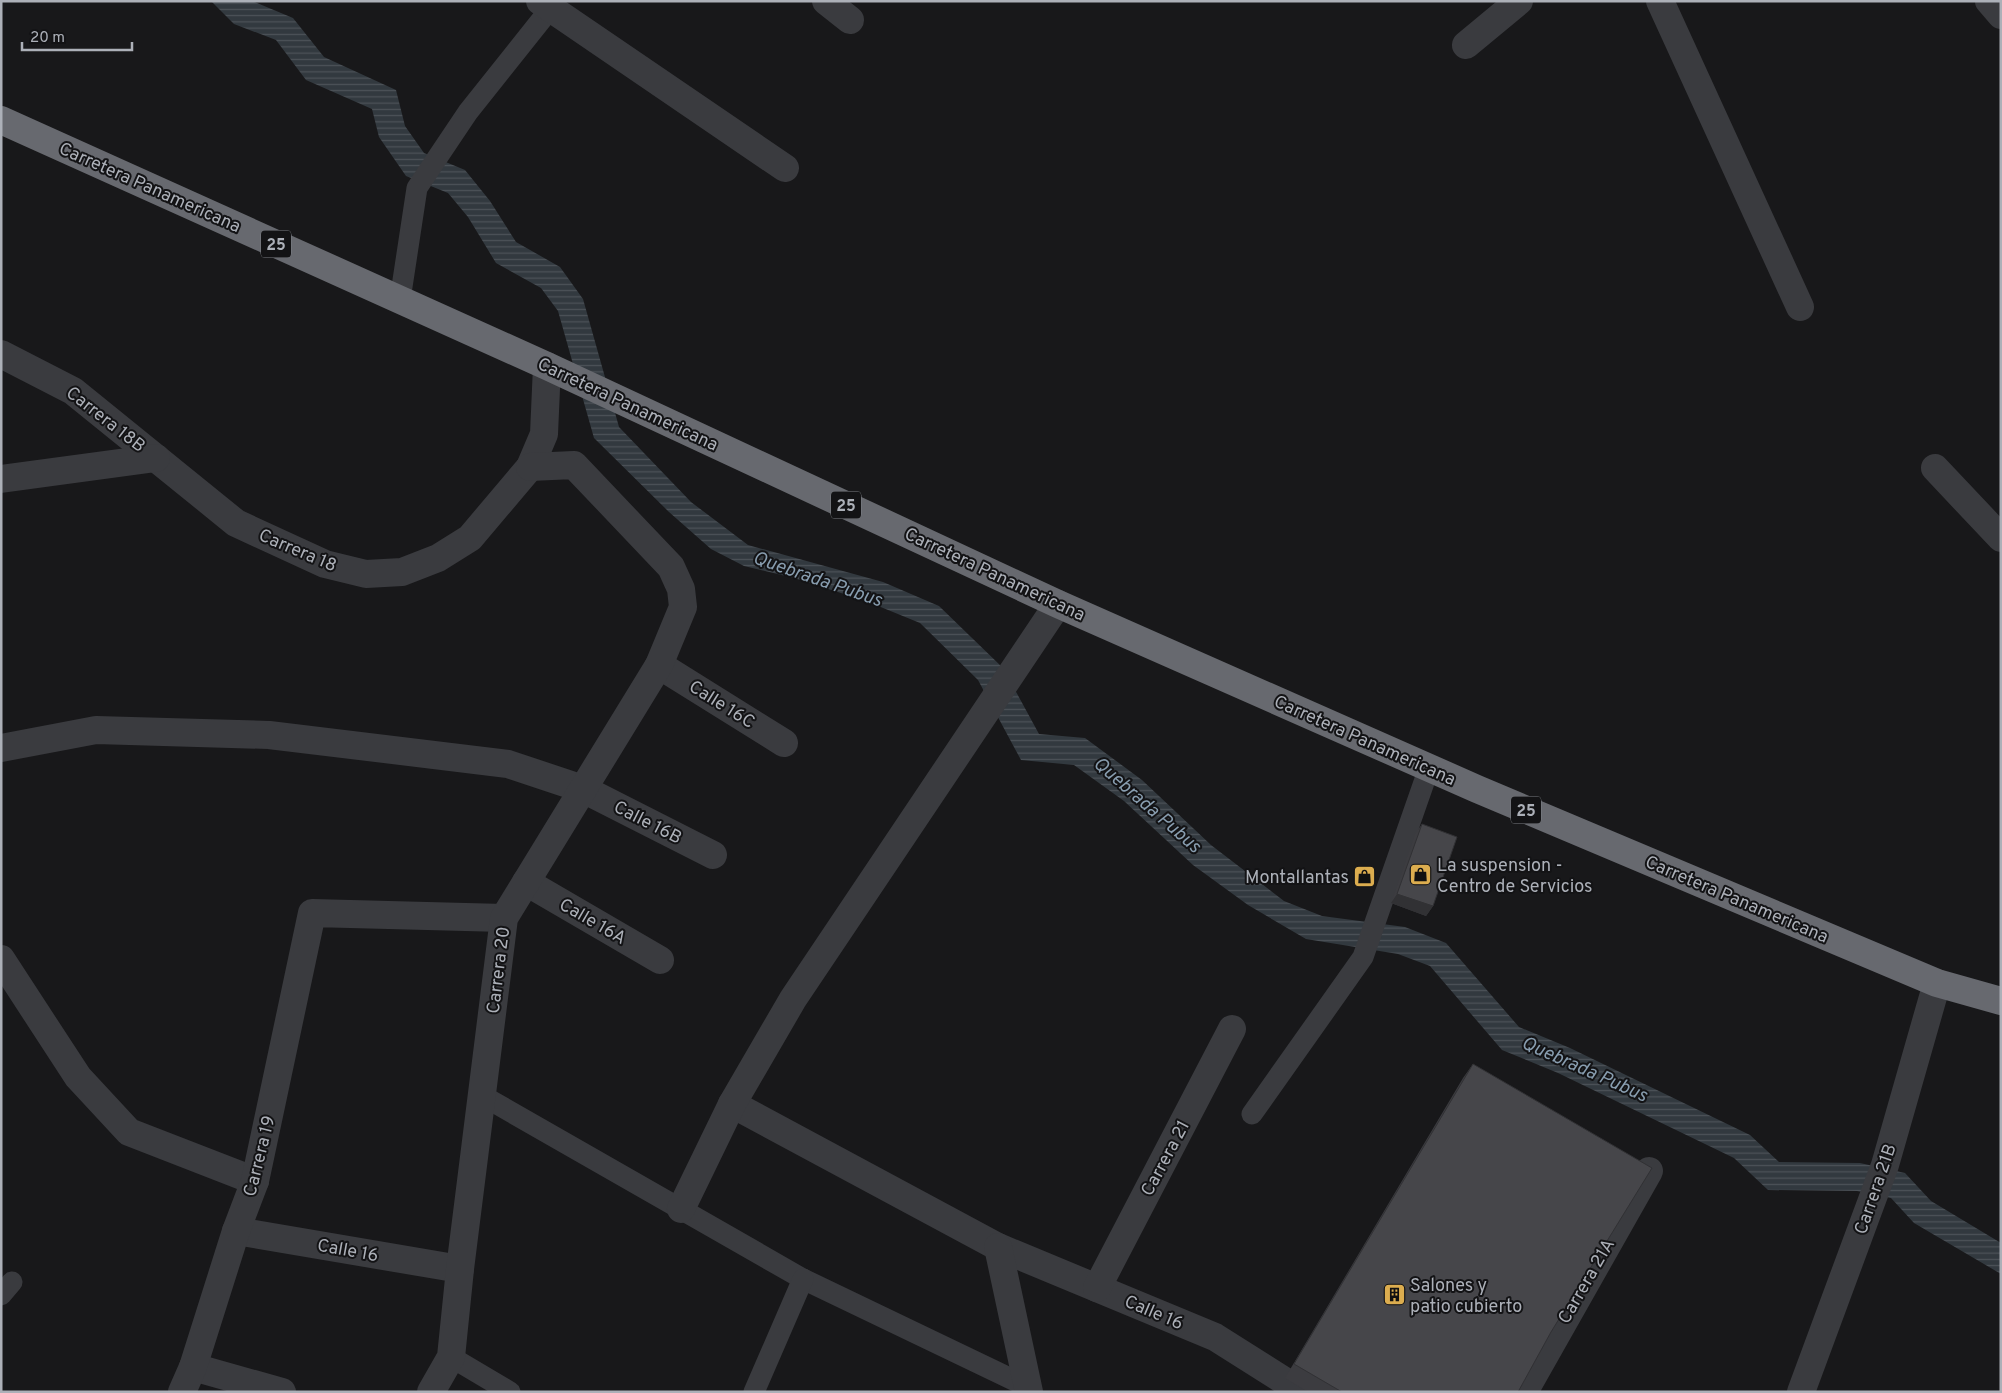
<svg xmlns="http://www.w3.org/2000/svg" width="2002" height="1393" viewBox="0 0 2002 1393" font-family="Overpass,sans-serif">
<defs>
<pattern id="water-rules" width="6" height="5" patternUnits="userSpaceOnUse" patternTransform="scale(1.25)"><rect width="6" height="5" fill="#32393f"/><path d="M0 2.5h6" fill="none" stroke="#4d5359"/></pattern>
</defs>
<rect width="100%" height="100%" fill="#18181a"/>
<path fill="url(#water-rules)" d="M211,1H252L293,18L324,57L396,90L405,126L424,153L465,170L490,201L516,242L560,267L583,299L619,427L691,502L748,545L883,582L939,606L1003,668L1039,734L1085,738L1142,780L1211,845L1284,901L1322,916L1405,927L1446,943L1519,1027L1570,1048L1750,1135L1779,1162L1860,1163L1905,1173L1931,1201L2001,1243V1274L1914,1223L1891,1198L1857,1191L1768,1190L1734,1158L1558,1073L1502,1050L1430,966L1398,954L1306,939L1248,905L1193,865L1124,801L1074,765L1021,760L978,680L920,623L866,601L794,578L744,566L711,549L669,512L594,438L558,311L541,288L496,263L468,217L448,193L406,176L379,137L372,109L306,80L276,40L234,24Z"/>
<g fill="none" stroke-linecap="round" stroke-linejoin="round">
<g stroke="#3a3b3f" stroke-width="21">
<path d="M400,300L417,188L468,112L550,9"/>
<path d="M483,1096L803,1279L1028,1387"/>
<path d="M1252,1114L1363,957L1429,768"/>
<path d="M1,1295L12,1282"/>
<path d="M451,1357L510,1392"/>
<path d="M754,1392L803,1279"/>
</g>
<g stroke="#3a3b3f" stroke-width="28">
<path d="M540,1L785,168"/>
<path d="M826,1L850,20"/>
<path d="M1660,1L1800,307"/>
<path d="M1989,1L2001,15"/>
<path d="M1466,45L1519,1"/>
<path d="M1,354L73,391L236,523L325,564L366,574L402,572L438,558L470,538L530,467L544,434L547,366"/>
<path d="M1935,468L2001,538"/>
<path d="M1,479L156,458"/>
<path d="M659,665L784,743"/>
<path d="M1,748L96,730L269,735L508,764L583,789L713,855"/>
<path d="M526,882L660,960"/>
<path d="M1,959L78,1077L129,1132L255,1181"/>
<path d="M732,1104L998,1247L1215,1337L1302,1392"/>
<path d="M681,1209L732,1104L793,999L1058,604"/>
<path d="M236,1231L460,1269"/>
<path d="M998,1247L1029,1392"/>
<path d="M1097,1288L1232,1029"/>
<path d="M193,1367L282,1392"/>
<path d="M182,1392L193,1367L236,1231L255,1181L312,913L504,918"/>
<path d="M431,1392L451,1357L460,1269L504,918L659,665L683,607L681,589L671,567L574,465L530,467"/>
<path d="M1524,1392L1649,1171"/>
<path d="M1801,1392L1885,1165L1937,983"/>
</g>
<path stroke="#67696f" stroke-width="28" d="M1,120L547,366L1058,604L1477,789L1937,983L2001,1001"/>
</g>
<g fill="#3c3c40">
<path d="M1422,824L1433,906L1426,916L1391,903L1415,834Z"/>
<path d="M1473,1064L1551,1332L1518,1392H1308L1285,1378L1463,1078Z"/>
</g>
<path fill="#313134" d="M1397,894L1433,906L1426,916L1391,903Z"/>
<g fill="#46464a" stroke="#313134">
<path d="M1422,824L1457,837L1433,906L1397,894Z"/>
<path d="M1473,1064L1652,1168L1551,1332L1518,1392H1342L1294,1364Z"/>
</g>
<defs>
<symbol id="shop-square" viewBox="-11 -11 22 22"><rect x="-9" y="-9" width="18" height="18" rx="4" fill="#dcad4f" stroke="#131315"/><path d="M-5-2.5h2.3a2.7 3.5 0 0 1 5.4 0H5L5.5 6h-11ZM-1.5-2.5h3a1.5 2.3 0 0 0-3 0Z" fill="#111"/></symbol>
<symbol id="building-square" viewBox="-11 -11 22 22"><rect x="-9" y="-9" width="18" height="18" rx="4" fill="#dcad4f" stroke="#131315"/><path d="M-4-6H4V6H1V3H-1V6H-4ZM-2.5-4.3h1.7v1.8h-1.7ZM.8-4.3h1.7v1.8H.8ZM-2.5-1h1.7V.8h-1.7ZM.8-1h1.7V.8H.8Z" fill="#111"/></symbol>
</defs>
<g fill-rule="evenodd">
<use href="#shop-square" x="1408" y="862" width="25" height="25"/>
<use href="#shop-square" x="1352" y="864" width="25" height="25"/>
<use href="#building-square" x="1382" y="1282" width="25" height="25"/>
</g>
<g text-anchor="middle" stroke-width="4" stroke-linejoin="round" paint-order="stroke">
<g fill="#131315" stroke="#7e8187" stroke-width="1">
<rect x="261" y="230.5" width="30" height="27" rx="4"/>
<rect x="831" y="491.5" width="30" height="27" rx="4"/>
<rect x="1511" y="796.5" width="30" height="27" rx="4"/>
</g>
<g font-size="16" font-weight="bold" fill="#acb0b8">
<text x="276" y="250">25</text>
<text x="846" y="511">25</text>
<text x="1526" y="816">25</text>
</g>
<g font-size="18" fill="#acb0b8" stroke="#131315">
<text transform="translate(150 187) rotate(24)" y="6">Carretera Panamericana</text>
<text transform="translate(628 404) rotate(25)" y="6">Carretera Panamericana</text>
<text transform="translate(106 419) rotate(38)" y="6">Carrera 18B</text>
<text transform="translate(298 550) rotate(23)" y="6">Carrera 18</text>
<text transform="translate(995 574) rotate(25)" y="6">Carretera Panamericana</text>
<text transform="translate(722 704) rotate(32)" y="6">Calle 16C</text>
<text transform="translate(1365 740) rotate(24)" y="6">Carretera Panamericana</text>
<text transform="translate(648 822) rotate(27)" y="6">Calle 16B</text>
<text transform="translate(1737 899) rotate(23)" y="6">Carretera Panamericana</text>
<text transform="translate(593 921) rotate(30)" y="6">Calle 16A</text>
<text transform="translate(498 970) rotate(-83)" y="6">Carrera 20</text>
<text transform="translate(259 1156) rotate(-76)" y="6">Carrera 19</text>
<text transform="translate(1165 1158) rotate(-62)" y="6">Carrera 21</text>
<text transform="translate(1875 1189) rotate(-71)" y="6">Carrera 21B</text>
<text transform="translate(348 1250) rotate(10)" y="6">Calle 16</text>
<text transform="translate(1586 1281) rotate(-60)" y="6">Carrera 21A</text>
<text transform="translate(1154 1312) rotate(23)" y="6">Calle 16</text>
</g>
<g font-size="18" fill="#acb0b8" stroke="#131315" text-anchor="start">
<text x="1437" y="871">La suspension -<tspan x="1437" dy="21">Centro de Servicios</tspan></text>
<text x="1349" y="883" text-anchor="end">Montallantas</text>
<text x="1410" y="1291">Salones y<tspan x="1410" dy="21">patio cubierto</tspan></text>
</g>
<g font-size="19" font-style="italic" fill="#889daf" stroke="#131315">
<text transform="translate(818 578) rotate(19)" y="7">Quebrada Pubus</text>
<text transform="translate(1148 804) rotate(41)" y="7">Quebrada Pubus</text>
<text transform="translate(1585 1068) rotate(24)" y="7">Quebrada Pubus</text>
</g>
</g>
<rect width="2002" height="1393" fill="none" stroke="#acb0b8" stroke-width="5"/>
<path d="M22 42v8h110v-8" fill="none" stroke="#acb0b8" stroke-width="2.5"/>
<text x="30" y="42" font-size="15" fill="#acb0b8" stroke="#131315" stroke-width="4" paint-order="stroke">20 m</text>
</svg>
